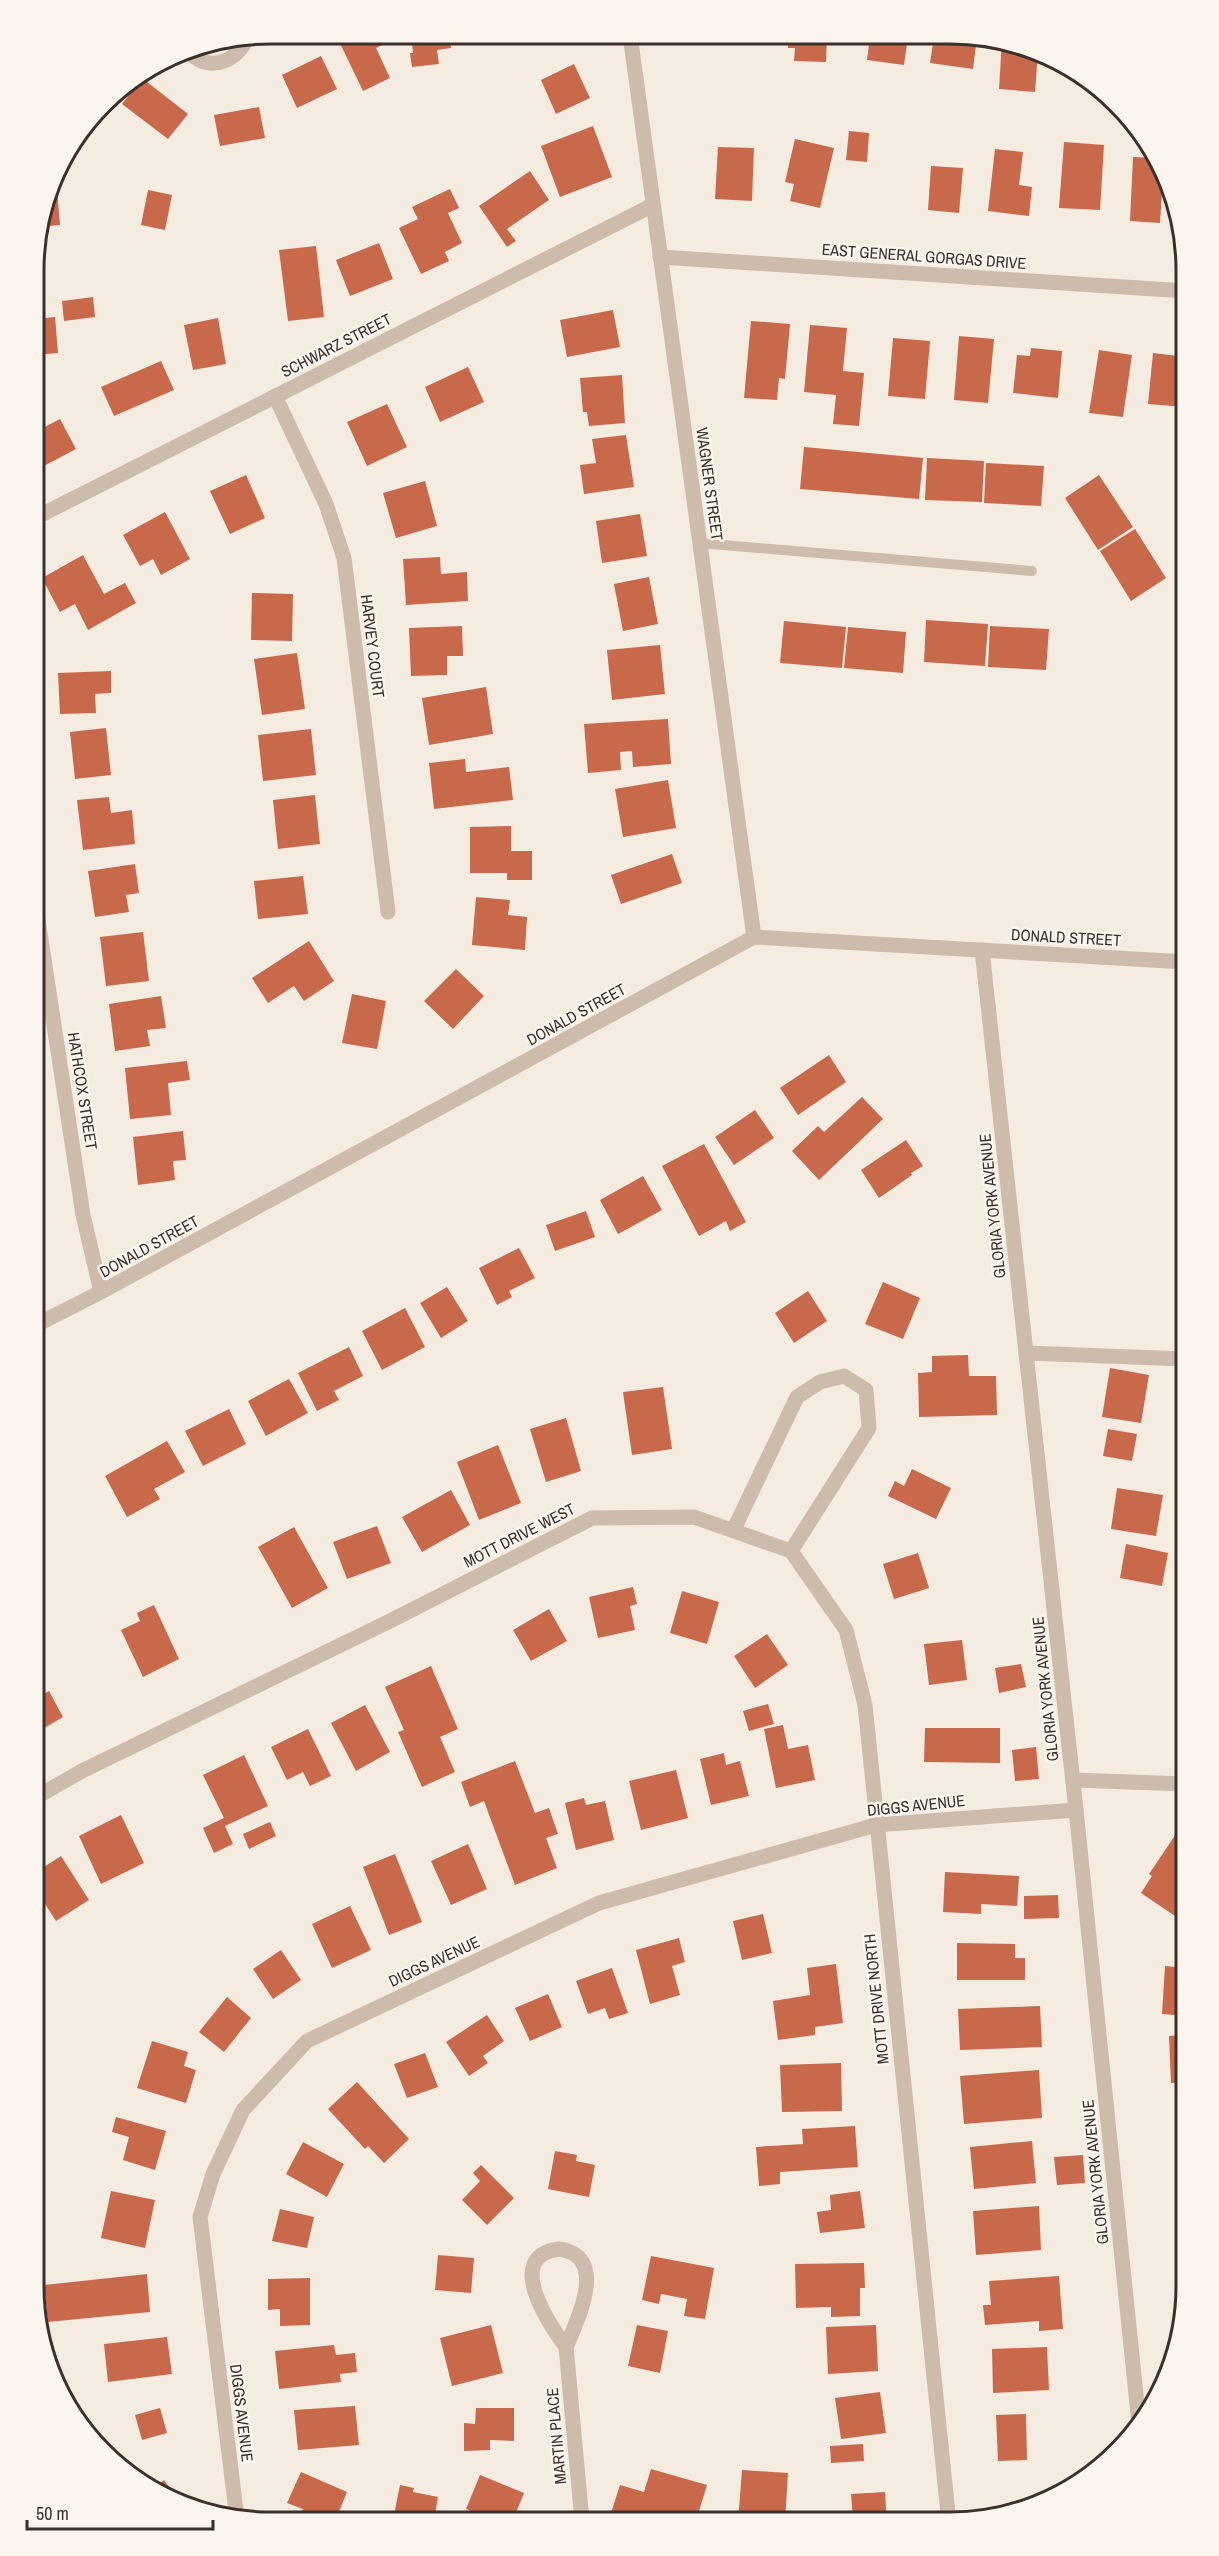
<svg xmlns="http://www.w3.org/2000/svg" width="1219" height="2556" viewBox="0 0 1219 2556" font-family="'Archivo Narrow',sans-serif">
<rect width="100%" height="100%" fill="#f4ebe1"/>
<g fill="#c8694b">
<path d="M335,33L389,34L392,40L376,48L390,78L363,91Z"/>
<path d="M411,34H449L451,48L437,50L439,64L412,67L410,53H413Z"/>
<path d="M788,36H827L826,62L794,61L795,48H788Z"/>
<path d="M870,37H908L904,65L867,60Z"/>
<path d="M934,37H977L973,69L930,63Z"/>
<path d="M1002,40L1038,52L1035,92L999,89Z"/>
<path d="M321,56L337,89L297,108L282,75Z"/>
<path d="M574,64L590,98L556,114L541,80Z"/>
<path d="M142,78L188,114L168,139L122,104Z"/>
<path d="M259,107L265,138L220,146L214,115Z"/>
<path d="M593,126L612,177L560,197L541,146Z"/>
<path d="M849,131L869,133L867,162L846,160Z"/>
<path d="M795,139L834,148L820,208L790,201L794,184L785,182Z"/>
<path d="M1064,142L1104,145L1100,210L1059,208Z"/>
<path d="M718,147L754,148L752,201L715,199Z"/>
<path d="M995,149L1023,152L1019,185L1032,187L1029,216L988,211Z"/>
<path d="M1133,157L1155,158L1163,176L1160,223L1130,221Z"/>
<path d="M931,166L963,168L959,213L928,210Z"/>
<path d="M530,171L549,200L507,229L516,241L507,247L479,206Z"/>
<path d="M57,189L60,225L39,227L50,190Z"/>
<path d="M450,189L459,208L448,213L462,243L445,252L449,261L421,274L399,228L418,219L412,207Z"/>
<path d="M148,190L172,195L165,230L141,225Z"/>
<path d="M379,243L393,279L350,296L336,260Z"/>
<path d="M316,246L324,317L288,321L279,250Z"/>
<rect x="35" y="259" width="3" height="42"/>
<path d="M93,297L95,317L64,321L62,301Z"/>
<path d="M613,310L620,347L567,357L560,320Z"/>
<path d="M55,317L58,353L35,355V319Z"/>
<path d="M218,318L226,364L193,370L184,325Z"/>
<path d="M751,321L790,324L785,379L779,378L777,400L744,398Z"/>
<path d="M810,325L847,328L843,371L864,373L859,426L833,424L836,395L804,392Z"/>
<path d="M959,336L994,339L988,403L954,400Z"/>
<path d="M893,338L930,341L925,399L888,396Z"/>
<path d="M1031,348L1062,351L1058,398L1013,393L1017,355L1030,356Z"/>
<path d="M1099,350L1132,355L1123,417L1089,413Z"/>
<path d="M1153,353L1186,357V407L1148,404Z"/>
<path d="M161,361L174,390L114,416L101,387Z"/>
<path d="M468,367L484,402L440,422L425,387Z"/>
<path d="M622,375L625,423L589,426L587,412H583L580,378Z"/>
<path d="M387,404L407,447L367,466L347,422Z"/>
<path d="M60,419L76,449L42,467L35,454V432Z"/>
<path d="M626,435L634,487L584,494L580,465L596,463L592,439Z"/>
<path d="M804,447L923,458L919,499L800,489Z"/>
<path d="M927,458L984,461L982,502L925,500Z"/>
<path d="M986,463L1044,466L1041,506L984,503Z"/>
<path d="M246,475L265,518L230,534L210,491Z"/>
<path d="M1099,475L1133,527L1098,550L1065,498Z"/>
<path d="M425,481L437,526L396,538L383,493Z"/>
<path d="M165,512L190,559L161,575L153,559L140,566L123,535Z"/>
<path d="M640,514L647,556L602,563L596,521Z"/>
<path d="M1135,529L1166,578L1131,601L1100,551Z"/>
<path d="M83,555L104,594L125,583L136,603L88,630L75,604L60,612L42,578Z"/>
<path d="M440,557L441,574L467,572L468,601L406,605L403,559Z"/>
<path d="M649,577L658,624L623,631L614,584Z"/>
<path d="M252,593L293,594L292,641L251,640Z"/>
<path d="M926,620L988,624L985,666L924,662Z"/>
<path d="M784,621L846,627L842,668L780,663Z"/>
<path d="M462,626L463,656H447V675L411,676L409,628Z"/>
<path d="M990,626L1049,629L1046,670L988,667Z"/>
<path d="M848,627L906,632L903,673L844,668Z"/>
<path d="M660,645L665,694L612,700L607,650Z"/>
<path d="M297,653L305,709L262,715L254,659Z"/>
<path d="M111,671V693L95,694L96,713L60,714L58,673Z"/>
<path d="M486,687L493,734L429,745L422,698Z"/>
<path d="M668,719L671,764L633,767L632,751L620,752L621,770L588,773L584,724Z"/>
<path d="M106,728L111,775L75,779L70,732Z"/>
<path d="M311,729L316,775L263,781L258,735Z"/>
<path d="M465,759L466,772L509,767L513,800L434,809L429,763Z"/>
<path d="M668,780L676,828L623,837L615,789Z"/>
<path d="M315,795L320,844L278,849L273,800Z"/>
<path d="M109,797L111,813L132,810L135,844L83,850L77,800Z"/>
<path d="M511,826V851H532V880H507V873H470V827Z"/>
<path d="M672,854L682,883L621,904L611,875Z"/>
<path d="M135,864L139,893L126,895L129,912L95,917L88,871Z"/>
<path d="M303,876L308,914L258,919L254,881Z"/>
<path d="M476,897L510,900L508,915L527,917L525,950L472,945Z"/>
<path d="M143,932L149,981L106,986L100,937Z"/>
<path d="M309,941L334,981L304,1001L294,986L268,1003L252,978Z"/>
<path d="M456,969L484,996L453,1029L424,1001Z"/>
<path d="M352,994L386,1001L377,1049L342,1043Z"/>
<path d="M161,996L166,1028L147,1030L150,1046L115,1051L109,1004Z"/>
<path d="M829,1055L846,1082L798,1115L780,1088Z"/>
<path d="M187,1061L190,1080L168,1083L171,1115L130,1119L125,1068Z"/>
<path d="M862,1097L883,1119L819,1180L792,1151L818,1126L824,1132Z"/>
<path d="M755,1110L774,1138L734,1165L715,1137Z"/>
<path d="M183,1131L186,1160L173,1161L175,1180L138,1185L133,1137Z"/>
<path d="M906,1140L923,1166L911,1173L912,1175L879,1198L861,1170Z"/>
<path d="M704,1144L746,1222L730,1231L726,1221L699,1236L662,1166Z"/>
<path d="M643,1176L662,1210L618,1234L600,1200Z"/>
<path d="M586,1211L595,1237L555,1251L546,1225Z"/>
<path d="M519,1248L535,1278L509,1291L512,1297L497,1305L479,1268Z"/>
<path d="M883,1282L920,1298L903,1339L865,1324Z"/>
<path d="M447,1287L468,1321L441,1338L420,1303Z"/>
<path d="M808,1291L827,1321L794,1343L775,1313Z"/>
<path d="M405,1308L425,1347L382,1370L362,1331Z"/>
<path d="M349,1347L363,1376L334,1391L339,1400L317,1411L298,1373Z"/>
<path d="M968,1355L969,1376H996L997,1415L919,1417L918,1373L932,1372V1356Z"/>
<path d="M1110,1368L1149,1375L1141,1423L1102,1417Z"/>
<path d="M289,1379L308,1413L266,1436L248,1401Z"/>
<path d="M663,1387L672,1449L632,1455L623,1392Z"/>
<path d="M229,1409L246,1444L203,1466L185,1431Z"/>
<path d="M566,1418L581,1471L546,1482L530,1429Z"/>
<path d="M1108,1429L1137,1434L1132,1461L1103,1456Z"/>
<path d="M167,1441L185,1472L154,1489L160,1499L127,1517L105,1476Z"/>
<path d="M498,1445L521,1503L479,1520L457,1462Z"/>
<path d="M912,1469L951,1488L936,1519L888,1496L895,1481L904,1486Z"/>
<path d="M1117,1488L1163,1495L1156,1536L1111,1529Z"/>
<path d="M451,1490L470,1525L422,1552L402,1517Z"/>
<path d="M377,1526L391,1563L347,1579L333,1542Z"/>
<path d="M294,1527L328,1588L292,1608L258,1547Z"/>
<path d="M1126,1544L1168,1553L1162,1586L1120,1578Z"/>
<path d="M918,1553L929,1588L894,1599L883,1564Z"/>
<path d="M633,1587L637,1604L630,1606L635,1630L598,1638L589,1597Z"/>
<path d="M682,1591L719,1602L707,1644L670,1633Z"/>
<path d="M154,1605L179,1659L143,1677L121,1630L140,1621L137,1613Z"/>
<path d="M549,1609L567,1641L531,1661L513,1630Z"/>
<path d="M767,1634L788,1665L755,1688L734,1656Z"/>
<path d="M962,1640L967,1680L929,1685L924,1644Z"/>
<path d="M1021,1664L1026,1687L999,1693L995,1668Z"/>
<path d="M431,1666L458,1729L440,1737L455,1772L422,1787L398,1732L404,1730L385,1687Z"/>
<path d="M49,1691L63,1717L34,1734V1699Z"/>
<path d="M1186,1693V1734H1178L1175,1694Z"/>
<path d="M768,1704L774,1724L749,1731L743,1711Z"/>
<path d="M365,1705L390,1752L356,1771L331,1723Z"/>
<path d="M783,1725L788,1749L808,1745L815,1780L776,1788L764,1729Z"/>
<path d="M925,1728H1000V1763L924,1762Z"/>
<path d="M308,1729L331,1776L310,1786L303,1772L287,1780L271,1747Z"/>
<path d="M1036,1747L1039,1779L1015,1781L1012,1750Z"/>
<path d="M724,1753L726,1765L740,1761L749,1796L711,1805L700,1759Z"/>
<path d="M244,1755L268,1806L225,1826L233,1844L214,1853L203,1828L224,1818L203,1775Z"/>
<path d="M515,1761L535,1813L549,1808L558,1834L546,1838L557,1868L515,1885L484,1801L470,1807L461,1782Z"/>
<path d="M676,1770L688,1818L641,1830L629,1781Z"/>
<path d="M584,1798L586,1805L605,1801L614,1840L576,1850L565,1803Z"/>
<path d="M121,1815L144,1863L101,1884L79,1836Z"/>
<path d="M270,1822L276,1836L249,1849L243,1834Z"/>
<path d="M1178,1831L1186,1836V1891L1180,1899L1186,1903V1908L1178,1918L1141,1893L1152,1876L1149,1874Z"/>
<path d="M468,1844L487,1889L451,1905L431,1861Z"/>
<path d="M395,1854L422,1922L389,1935L363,1867Z"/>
<path d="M61,1856L89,1900L56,1921L33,1885V1874Z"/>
<path d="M945,1872L1019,1876L1017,1906L981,1904V1914L943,1912Z"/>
<path d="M1058,1895L1059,1918L1024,1919V1896Z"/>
<path d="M350,1906L371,1950L332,1968L312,1924Z"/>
<path d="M763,1914L772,1953L742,1960L733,1921Z"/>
<path d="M679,1938L685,1962L672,1966L680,1995L650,2004L636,1950Z"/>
<path d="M957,1943L1015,1944V1958H1025V1980H957Z"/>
<path d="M281,1950L301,1980L273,1999L253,1969Z"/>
<path d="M836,1964L843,2023L815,2027V2035L778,2040L773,2001L810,1995L807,1968Z"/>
<path d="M1165,1966L1186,1968V2016L1162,2014Z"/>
<path d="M612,1968L628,2013L609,2019L605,2008L588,2014L576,1981Z"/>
<path d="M548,1994L562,2027L530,2041L515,2008Z"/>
<path d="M227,1997L251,2018L224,2052L199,2032Z"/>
<path d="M1040,2006L1042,2047L960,2050L958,2009Z"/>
<path d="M487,2015L504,2041L483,2056L488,2063L469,2076L446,2042Z"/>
<path d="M1186,2035V2082L1171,2083L1169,2036Z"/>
<path d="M152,2041L188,2052L184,2066L196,2070L186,2103L137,2088Z"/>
<path d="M425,2053L438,2087L407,2098L394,2064Z"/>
<path d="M841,2063L842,2111L782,2112L780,2065Z"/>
<path d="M1039,2070L1042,2118L964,2124L960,2076Z"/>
<path d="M357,2082L409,2139L384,2163L368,2146L365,2149L328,2109Z"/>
<path d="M1178,2103H1186V2149H1180Z"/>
<path d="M116,2117L166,2131L155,2170L123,2160L129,2137L112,2132Z"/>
<path d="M855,2126L858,2167L780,2172V2184L759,2186L756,2147L803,2144L802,2129Z"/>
<path d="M1032,2141L1036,2183L974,2189L970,2147Z"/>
<path d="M303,2142L344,2164L327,2197L286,2174Z"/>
<path d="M555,2151L577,2155L576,2161L595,2165L589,2197L548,2189Z"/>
<path d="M1083,2155L1085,2183L1057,2185L1054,2157Z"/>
<path d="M481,2165L514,2198L487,2225L462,2200L480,2181L473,2173Z"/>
<path d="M1181,2172H1185V2203H1184Z"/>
<path d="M111,2191L155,2200L145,2248L101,2238Z"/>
<path d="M860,2191L865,2228L820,2233L817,2212L831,2210L830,2195Z"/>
<path d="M1039,2206L1041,2250L976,2255L973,2211Z"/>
<path d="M280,2209L314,2217L307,2248L272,2241Z"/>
<path d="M438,2255L474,2258L471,2293L435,2290Z"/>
<path d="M651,2256L714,2268L705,2319L684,2316L687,2299L661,2294L659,2304L642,2300Z"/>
<path d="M864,2263L865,2288H860V2316L831,2317V2307L796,2308L795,2264Z"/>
<path d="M147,2274L150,2312L48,2322L44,2285Z"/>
<path d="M1059,2276L1063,2329L1039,2331V2321L985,2325L983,2305H991L989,2281Z"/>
<path d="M310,2278V2325L280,2326V2309L268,2310V2279Z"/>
<path d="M491,2325L503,2373L452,2386L440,2338Z"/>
<path d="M637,2325L668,2331L660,2373L628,2366Z"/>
<path d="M876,2325L878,2371L828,2374L826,2327Z"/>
<path d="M167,2337L172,2374L108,2382L104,2344Z"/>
<path d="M334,2345L336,2355L355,2353L357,2372L340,2374L341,2382L279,2389L275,2351Z"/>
<path d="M1047,2347L1049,2390L993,2393L992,2349Z"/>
<path d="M880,2392L886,2433L841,2439L835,2398Z"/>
<path d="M355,2406L359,2445L298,2450L294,2410Z"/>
<path d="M160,2408L167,2433L142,2440L135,2415Z"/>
<path d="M476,2408H514V2441L490,2440V2450L464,2451V2423L475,2424Z"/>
<path d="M1026,2414L1027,2460L998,2461L996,2415Z"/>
<path d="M863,2444L864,2461L831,2463L830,2446Z"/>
<path d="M651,2469L707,2485L696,2521H627L610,2516L620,2485L644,2492Z"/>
<path d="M742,2470L788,2473L785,2522H738Z"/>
<path d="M301,2472L347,2492L336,2519H299L303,2509L287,2503Z"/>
<path d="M480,2475L524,2493L513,2520H479L481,2515L466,2509Z"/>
<path d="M164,2480L182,2504L165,2499L152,2490Z"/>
<path d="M400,2485L414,2488L413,2492L438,2497L434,2520H393Z"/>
<path d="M885,2492L887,2523L837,2522L853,2520L851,2494Z"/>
</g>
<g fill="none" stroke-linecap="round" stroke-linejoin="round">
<path stroke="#cdbbac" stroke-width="10" d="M700,543L1032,571"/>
<g stroke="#cdbbac" stroke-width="15">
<path d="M630,35L754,937"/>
<path d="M187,49C205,74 237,63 247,38"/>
<path d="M660,257L1186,291"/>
<path d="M275,396L326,504L344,558L388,912"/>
<path d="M35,518L653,205"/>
<path d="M34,894L83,1215L101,1292"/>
<path d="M982,950L1076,1810L1139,2424"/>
<path d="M34,1326L101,1292L754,937L1186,962"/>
<path d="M1026,1353L1186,1359"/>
<path d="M734,1529L797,1397L820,1382L844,1376L866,1390L869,1428L791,1551"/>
<path d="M1073,1780L1186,1784"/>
<path d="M33,1799L82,1771L388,1622L592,1518L694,1517L791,1551L846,1630L865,1705L949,2523"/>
<path d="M559,2249C609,2256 578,2319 566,2347C549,2324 503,2256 559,2249Z"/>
<path d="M566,2347L582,2521"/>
<path d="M237,2519L200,2217L213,2174L243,2110L307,2041L599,1903L876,1825L1076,1810"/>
</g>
</g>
<g text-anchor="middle" stroke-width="5" stroke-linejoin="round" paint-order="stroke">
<g font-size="16" fill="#3b302b" stroke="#fbf5ee">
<text transform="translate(924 256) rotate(4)" y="6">EAST GENERAL GORGAS DRIVE</text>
<text transform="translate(336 345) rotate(-27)" y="6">SCHWARZ STREET</text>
<text transform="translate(710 484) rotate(82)" y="6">WAGNER STREET</text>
<text transform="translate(373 646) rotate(83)" y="6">HARVEY COURT</text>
<text transform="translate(1066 937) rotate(3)" y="6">DONALD STREET</text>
<text transform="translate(576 1014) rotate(-29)" y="6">DONALD STREET</text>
<text transform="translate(83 1091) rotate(81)" y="6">HATHCOX STREET</text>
<text transform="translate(992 1206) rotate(-96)" y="6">GLORIA YORK AVENUE</text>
<text transform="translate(149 1246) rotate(-29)" y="6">DONALD STREET</text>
<text transform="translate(519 1535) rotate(-27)" y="6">MOTT DRIVE WEST</text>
<text transform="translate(1045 1689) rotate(-96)" y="6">GLORIA YORK AVENUE</text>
<text transform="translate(916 1805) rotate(-6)" y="6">DIGGS AVENUE</text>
<text transform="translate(434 1961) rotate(-25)" y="6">DIGGS AVENUE</text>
<text transform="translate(876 1999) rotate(-96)" y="6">MOTT DRIVE NORTH</text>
<text transform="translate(1095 2172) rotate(-96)" y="6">GLORIA YORK AVENUE</text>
<text transform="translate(242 2413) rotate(83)" y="6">DIGGS AVENUE</text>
<text transform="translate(556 2436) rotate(-95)" y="6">MARTIN PLACE</text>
</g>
</g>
<path d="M0 0H1219V2556H0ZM270 44H950A226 226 0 0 1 1176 270V2286A226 226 0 0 1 950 2512H270A226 226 0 0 1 44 2286V270A226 226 0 0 1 270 44Z" fill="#fbf5ee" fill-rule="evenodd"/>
<path fill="none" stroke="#3b302b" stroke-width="3" d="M270 44H950A226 226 0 0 1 1176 270V2286A226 226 0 0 1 950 2512H270A226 226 0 0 1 44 2286V270A226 226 0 0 1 270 44Z"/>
<path d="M27 2520v9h186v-9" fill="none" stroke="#3b302b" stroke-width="3"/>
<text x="36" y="2520" font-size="18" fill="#3b302b" stroke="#fbf5ee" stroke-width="4.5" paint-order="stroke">50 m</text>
</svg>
